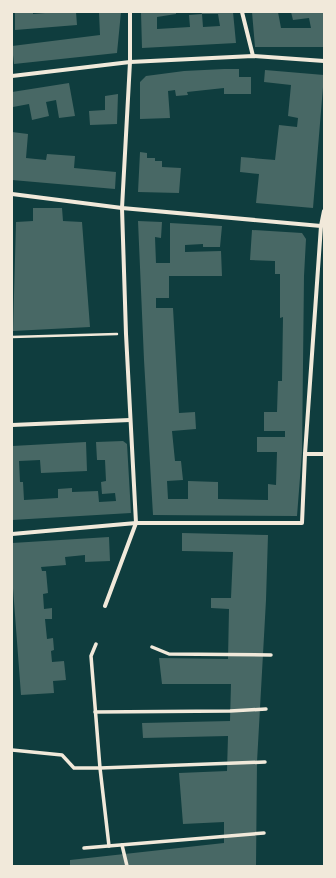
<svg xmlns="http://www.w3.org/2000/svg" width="336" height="878" viewBox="0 0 336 878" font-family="Cabin,sans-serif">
<rect width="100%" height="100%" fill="#0f3d3e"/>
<g fill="#486865">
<path d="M15,12H33V14L57,12H76L77,25L15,30Z"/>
<path d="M99,12H121L117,53L14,64L12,46L100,35Z"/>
<path d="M141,12H176V14L157,17V29L190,27L189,15L202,14L203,27L220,26L218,14H202L201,12H233L236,43L142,48Z"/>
<path d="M252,12H278L281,28H311L309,18L293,20L291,12H324V47H255Z"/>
<path d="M224,69H239V77H251V94H224V88L187,92L188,95L176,96L175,90L168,91L170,118L140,119V82L146,76L184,71Z"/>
<path d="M265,70L324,75L313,208L256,203L259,174L240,172L241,157L275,160L279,125L297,127L298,118L288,116L291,85L264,82Z"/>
<path d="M69,83L75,116L59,118L56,100L46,102L49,116L32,120L29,104L13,107L12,102V92Z"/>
<path d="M118,94L117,124L90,125L89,111L105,110V96Z"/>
<path d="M12,132L28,134L26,158L46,160L47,154L75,156L74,168L116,172L115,189L12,180Z"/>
<path d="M140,152L147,153V158H155V161H162V167L181,168L179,193L138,192Z"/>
<path d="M33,208H62L63,221L82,222L90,327L13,331L16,222L33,221Z"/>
<path d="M138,221L162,222L161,238L155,237L156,263H170V223L222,226L220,247H203V244L185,245V252L221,251L222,276H169V298H156V308H173L179,413L195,412L196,429L172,431L175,461H181L183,480L167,481L168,499H188V481L218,482V499L268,500V484L276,485L277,452H257V437H285V431H264V412H277L278,381H282L283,317L280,318V274H275V261L250,260L252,230L302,233L306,239L304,276L302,452L297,516L153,515L144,360Z"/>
<path d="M123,441L127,444L131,513L12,520V446L86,442L87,471L41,473L40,460L19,461L20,482H23L24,500L58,498V489L72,488V492L98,491L99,502L116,501L115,493L102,494L101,482L106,481L105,460H97L96,442Z"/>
<path d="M182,533L268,535L266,600L257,762L256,866H70V860L224,843V822L183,824L179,773L227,771L228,736L143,738L142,723L230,721L231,684H162L159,658L228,659L229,609L211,608V598H231L233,552L182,551Z"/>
<path d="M109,537L110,561L85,562V555L65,557L66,565L41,567L42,571H46L48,593L43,594L44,609L52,608V619H45L47,639L53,638L54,650L51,651L52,662L64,661L66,680L53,681L54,693L21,695L12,575V543Z"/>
</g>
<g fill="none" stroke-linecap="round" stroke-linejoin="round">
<path stroke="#f1e9da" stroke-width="2.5" d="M12,337L117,334"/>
<g stroke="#f1e9da" stroke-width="3.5">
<path d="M96,644L91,656L100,768L109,846"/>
<path d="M152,647L169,654L271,655"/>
<path d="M95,712L230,711L266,709"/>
<path d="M12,750L62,755L74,768H100L265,762"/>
<path d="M122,845L127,866"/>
<path d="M84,848L264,833"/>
</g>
<g stroke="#f1e9da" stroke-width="4">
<path d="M242,12L253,56"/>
<path d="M12,76L130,62L253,56L324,61"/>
<path d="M12,194L122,208L321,226"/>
<path d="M12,425L130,420"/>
<path d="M305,454H324"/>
<path d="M12,534L136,523H302L305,454L321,226L324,211"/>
<path d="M105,606L136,523L126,334L122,208L130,62V12"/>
</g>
</g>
<rect width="336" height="878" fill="none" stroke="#f1e9da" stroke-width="26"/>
</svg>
